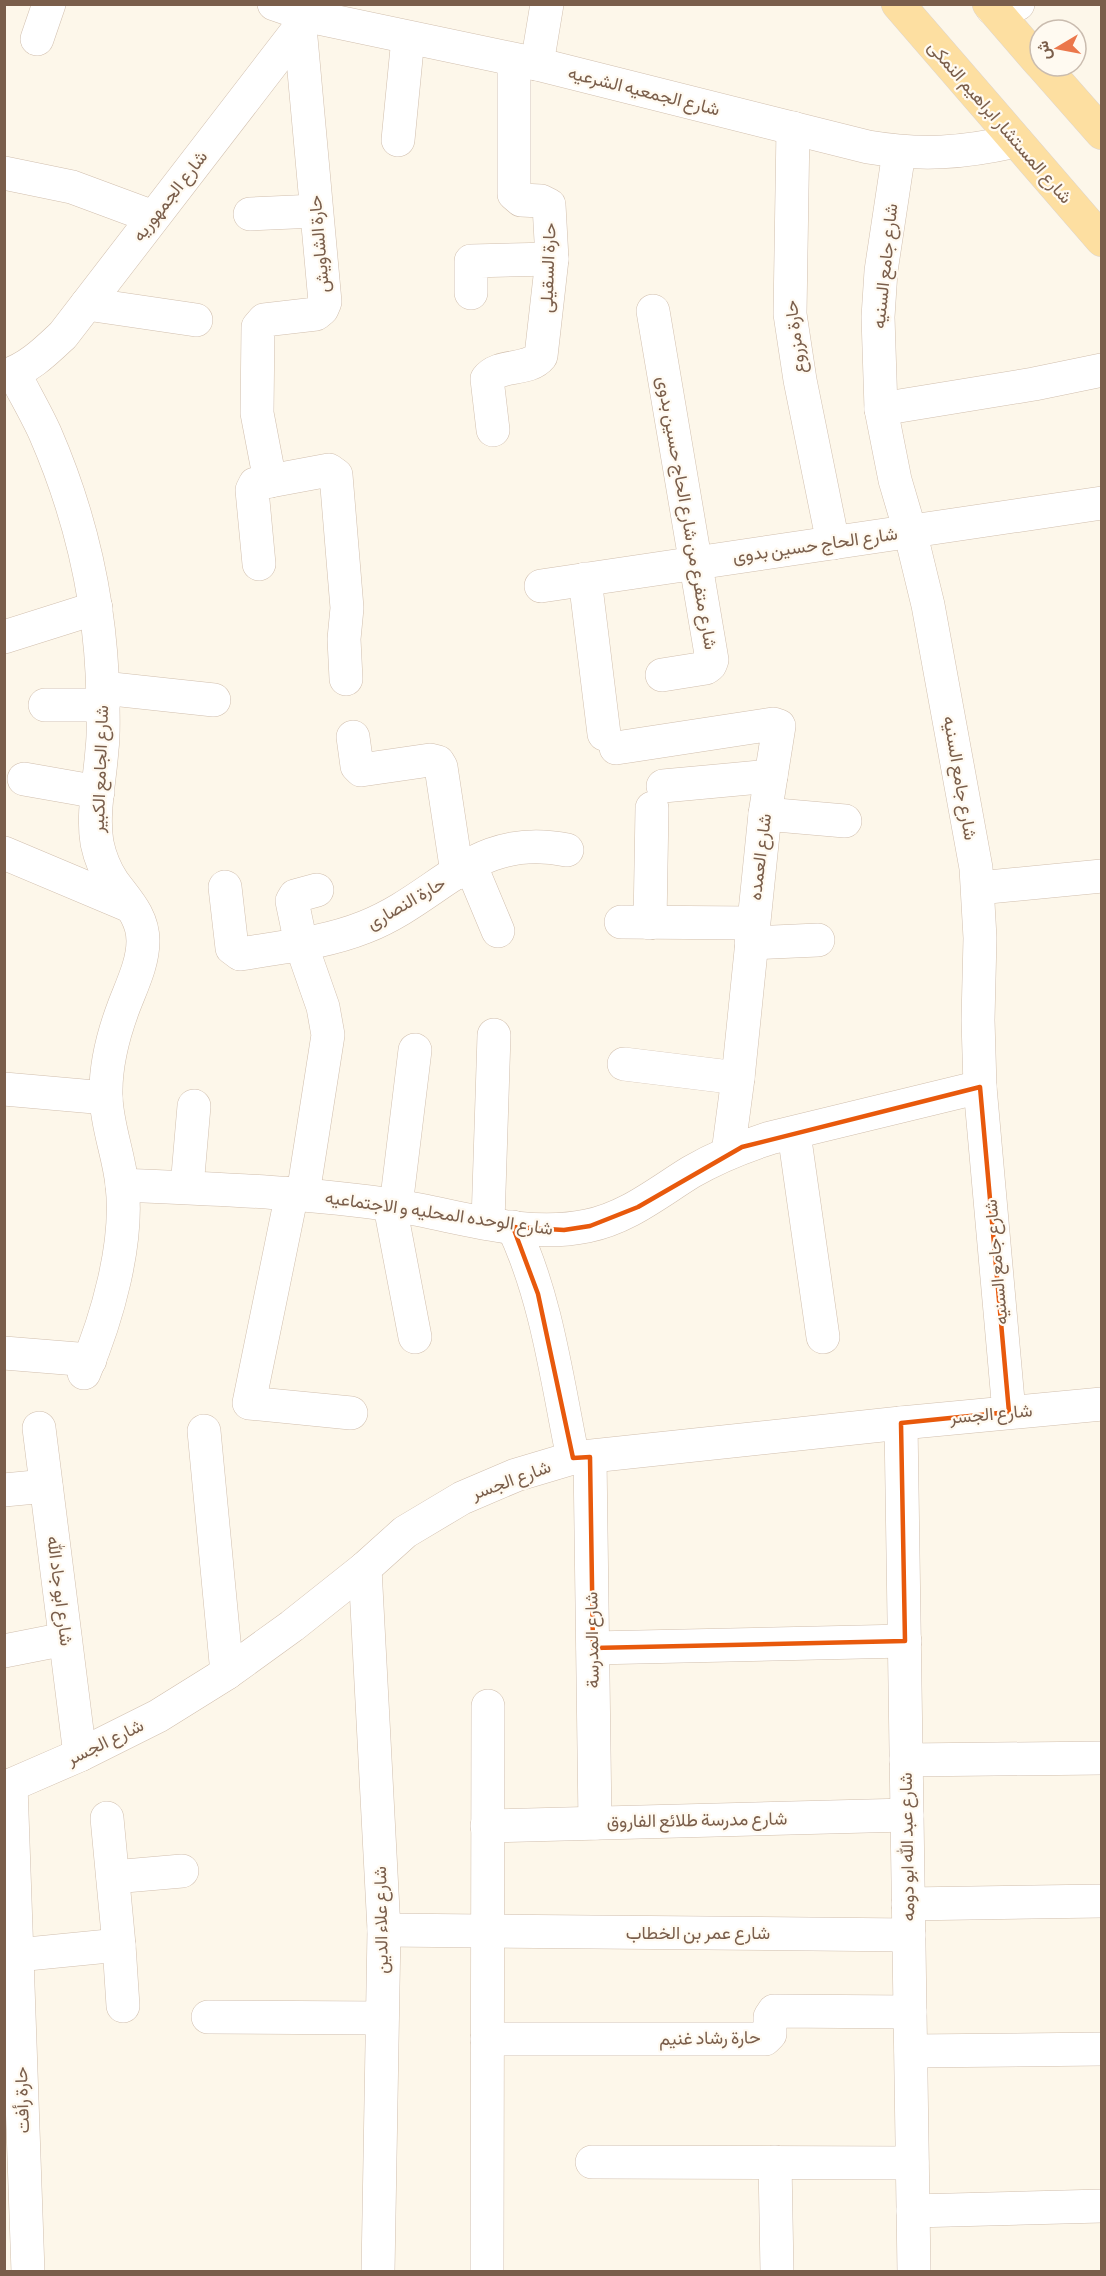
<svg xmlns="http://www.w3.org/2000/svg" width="1106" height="2276" viewBox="0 0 1106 2276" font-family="'Alegreya Sans',Vazirmatn,sans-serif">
<rect width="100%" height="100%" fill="#fdf7ea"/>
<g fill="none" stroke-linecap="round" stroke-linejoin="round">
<defs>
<g id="minor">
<path d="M274,4L309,16L537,64L868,147C922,156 962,153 1016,141"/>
<path d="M992,8L1018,4"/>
<path d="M37,39L49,4"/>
<path d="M537,64L547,4"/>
<path d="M793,128L790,314L800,380L833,543"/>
<path d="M398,140L408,38"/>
<path d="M899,152L881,271L878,317L881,409L895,480L910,531L928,605L976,868L980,938L978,1020L980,1087L1009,1412"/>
<path d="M4,173L72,187L153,217"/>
<path d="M250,214L316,211"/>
<path d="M471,293V261L552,259"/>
<path d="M87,304L196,320"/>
<path d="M653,311L712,660L710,665L706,668L662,675"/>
<path d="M14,373C24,393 36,413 45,433C82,518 102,610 103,702C103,718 104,734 102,749C100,780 92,813 97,843C100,857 105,870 113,882C126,900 143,916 143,941C143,963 132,985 124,1006C113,1035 105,1065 106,1097C107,1127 119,1155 122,1185C129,1243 107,1319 84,1373"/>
<path d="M4,376C28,369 46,351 63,335L307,18"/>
<path d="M881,409L1034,384L1102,370"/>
<path d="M493,430L487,379C499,363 528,372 541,356L552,259L549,205L541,201L521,200L514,194V60"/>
<path d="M270,481L329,470L336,475L347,608L344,639L346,679"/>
<path d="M259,564L252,490L255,484L270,481L257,413L258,327L264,320L316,314L322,309L325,302L300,27"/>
<path d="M585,579L604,734"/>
<path d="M541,586L1102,503"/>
<path d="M4,637L96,608"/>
<path d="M103,688L214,700"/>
<path d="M45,705H103"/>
<path d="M353,737L357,766L361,770L430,760L438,762L441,767L457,873"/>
<path d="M616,748L773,724L779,726L765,814L738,1078L728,1153"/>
<path d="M24,779L98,792"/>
<path d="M663,786L771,776"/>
<path d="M765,814L845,821"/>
<path d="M4,853L130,906"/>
<path d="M470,864L498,931"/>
<path d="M225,887L232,948L240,954C282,947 325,943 365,927C441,897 475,831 567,850"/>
<path d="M978,888L1102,876"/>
<path d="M621,922L753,923"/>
<path d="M650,923L652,808"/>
<path d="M751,943L818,940"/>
<path d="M624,1064L738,1078"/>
<path d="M4,1089L106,1098"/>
<path d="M794,1133L823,1337"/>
<path d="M122,1185C215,1189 307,1192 398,1206C460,1216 524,1239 587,1226C627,1218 657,1193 691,1172C717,1157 742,1147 770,1138L980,1087"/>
<path d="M187,1187L194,1106"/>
<path d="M292,1193L249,1403L351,1413"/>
<path d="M303,1194L328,1035L323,1007L301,944L292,901L295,896L317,890"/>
<path d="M390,1206L415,1337"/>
<path d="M396,1206L415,1050"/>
<path d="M488,1222L494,1035"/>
<path d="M513,1227C547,1299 557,1381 573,1458"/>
<path d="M4,1353L90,1360"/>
<path d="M901,1423L914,2272"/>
<path d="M39,1428L80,1755"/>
<path d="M204,1431L227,1673"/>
<path d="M590,1457L595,1823"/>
<path d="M4,1490L46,1486"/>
<path d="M365,1568L384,1930L378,2272"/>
<path d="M593,1648L905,1641"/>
<path d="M4,1651L65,1639"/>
<path d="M906,1760L1102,1758"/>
<path d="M11,1785L28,2272"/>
<path d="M4,1788L80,1755L158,1716L227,1673L292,1626L365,1568L405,1532L462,1498L516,1475L573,1458L901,1423L1102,1404"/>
<path d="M107,1818L119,1945L123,2006"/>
<path d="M487,1826L907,1815"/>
<path d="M113,1877L182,1871"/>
<path d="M908,1904L1102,1901"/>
<path d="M384,1930L909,1935"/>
<path d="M17,1955L119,1945"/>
<path d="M208,2017L382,2018"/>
<path d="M487,2039H765L770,2034V2017L774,2011L910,2012"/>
<path d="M911,2051L1102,2049"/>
<path d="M592,2162L912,2163"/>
<path d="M775,2162L777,2272"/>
<path d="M913,2211L1102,2206"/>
<path d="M487,2272L488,1706"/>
</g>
<g id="major">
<path d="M898,4L1102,240"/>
<path d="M989,4L1040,63"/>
<path d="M1043,66L1102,133"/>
</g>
</defs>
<use href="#minor" stroke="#d1bfae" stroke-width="34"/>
<use href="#major" stroke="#dcd5d0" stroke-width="34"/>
<use href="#minor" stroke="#fff" stroke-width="33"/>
<use href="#major" stroke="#fddfa1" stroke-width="33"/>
</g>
<path fill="none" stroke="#e8590c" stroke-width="4.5" stroke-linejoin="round" d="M980,1087L1009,1412L901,1423L905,1641L593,1648L590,1457L573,1458L538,1294L513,1227L564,1230L590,1226L638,1207L742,1147Z"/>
<g text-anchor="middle" stroke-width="4.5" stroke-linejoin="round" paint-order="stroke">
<g font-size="18" fill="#7a5e4b" stroke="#fffaf1">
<text transform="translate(644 91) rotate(14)" y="6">شارع الجمعيه الشرعيه</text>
<text transform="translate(1000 122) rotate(49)" y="6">شارع المستشار ابراهيم النمكى</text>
<text transform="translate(170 196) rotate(-52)" y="6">شارع الجمهوريه</text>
<text transform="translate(319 244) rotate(-95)" y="6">حارة الشاويش</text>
<text transform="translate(885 266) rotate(-84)" y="6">شارع جامع السنيه</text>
<text transform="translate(548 268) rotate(-88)" y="6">حارة السقيلى</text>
<text transform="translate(795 337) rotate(-97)" y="6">حارة مزروع</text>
<text transform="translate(687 513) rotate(80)" y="6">شارع متفرع من شارع الحاج حسين بدوى</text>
<text transform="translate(815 545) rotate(-8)" y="6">شارع الحاج حسين بدوى</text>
<text transform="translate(100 769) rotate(-88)" y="6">شارع الجامع الكبير</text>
<text transform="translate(960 778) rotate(80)" y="6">شارع جامع السنيه</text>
<text transform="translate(760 857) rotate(-83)" y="6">شارع العمده</text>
<text transform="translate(406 903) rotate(-30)" y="6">حارة النصارى</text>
<text transform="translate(439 1213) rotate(8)" y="6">شارع الوحده المحليه و الاجتماعيه</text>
<text transform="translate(996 1262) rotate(-95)" y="6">شارع جامع السنيه</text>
<text transform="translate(991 1414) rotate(-5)" y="6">شارع الجسر</text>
<text transform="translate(511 1480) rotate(-20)" y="6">شارع الجسر</text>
<text transform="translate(60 1591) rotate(83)" y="6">شارع ابو جاد الله</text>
<text transform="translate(592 1640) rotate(-91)" y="6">شارع المدرسة</text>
<text transform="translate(105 1742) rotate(-26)" y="6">شارع الجسر</text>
<text transform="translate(697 1820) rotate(-1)" y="6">شارع مدرسة طلائع الفاروق</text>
<text transform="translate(907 1847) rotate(-91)" y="6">شارع عبد الله ابو دومه</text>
<text transform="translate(381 1920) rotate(-91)" y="6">شارع علاء الدين</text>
<text x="698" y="1939">شارع عمر بن الخطاب</text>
<text transform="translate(710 2038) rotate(-1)" y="6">حارة رشاد غنيم</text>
<text transform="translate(22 2100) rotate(-92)" y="6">حارة رأفت</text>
</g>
</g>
<rect width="1106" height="2276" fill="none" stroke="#7a5e4b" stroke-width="12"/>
<g transform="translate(1058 48) rotate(260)"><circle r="28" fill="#fffaf1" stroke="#cabcaf" stroke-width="1.5"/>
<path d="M0-4.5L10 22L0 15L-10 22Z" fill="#eb774b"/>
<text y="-9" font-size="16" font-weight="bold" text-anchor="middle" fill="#7a5e4b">ش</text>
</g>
</svg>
